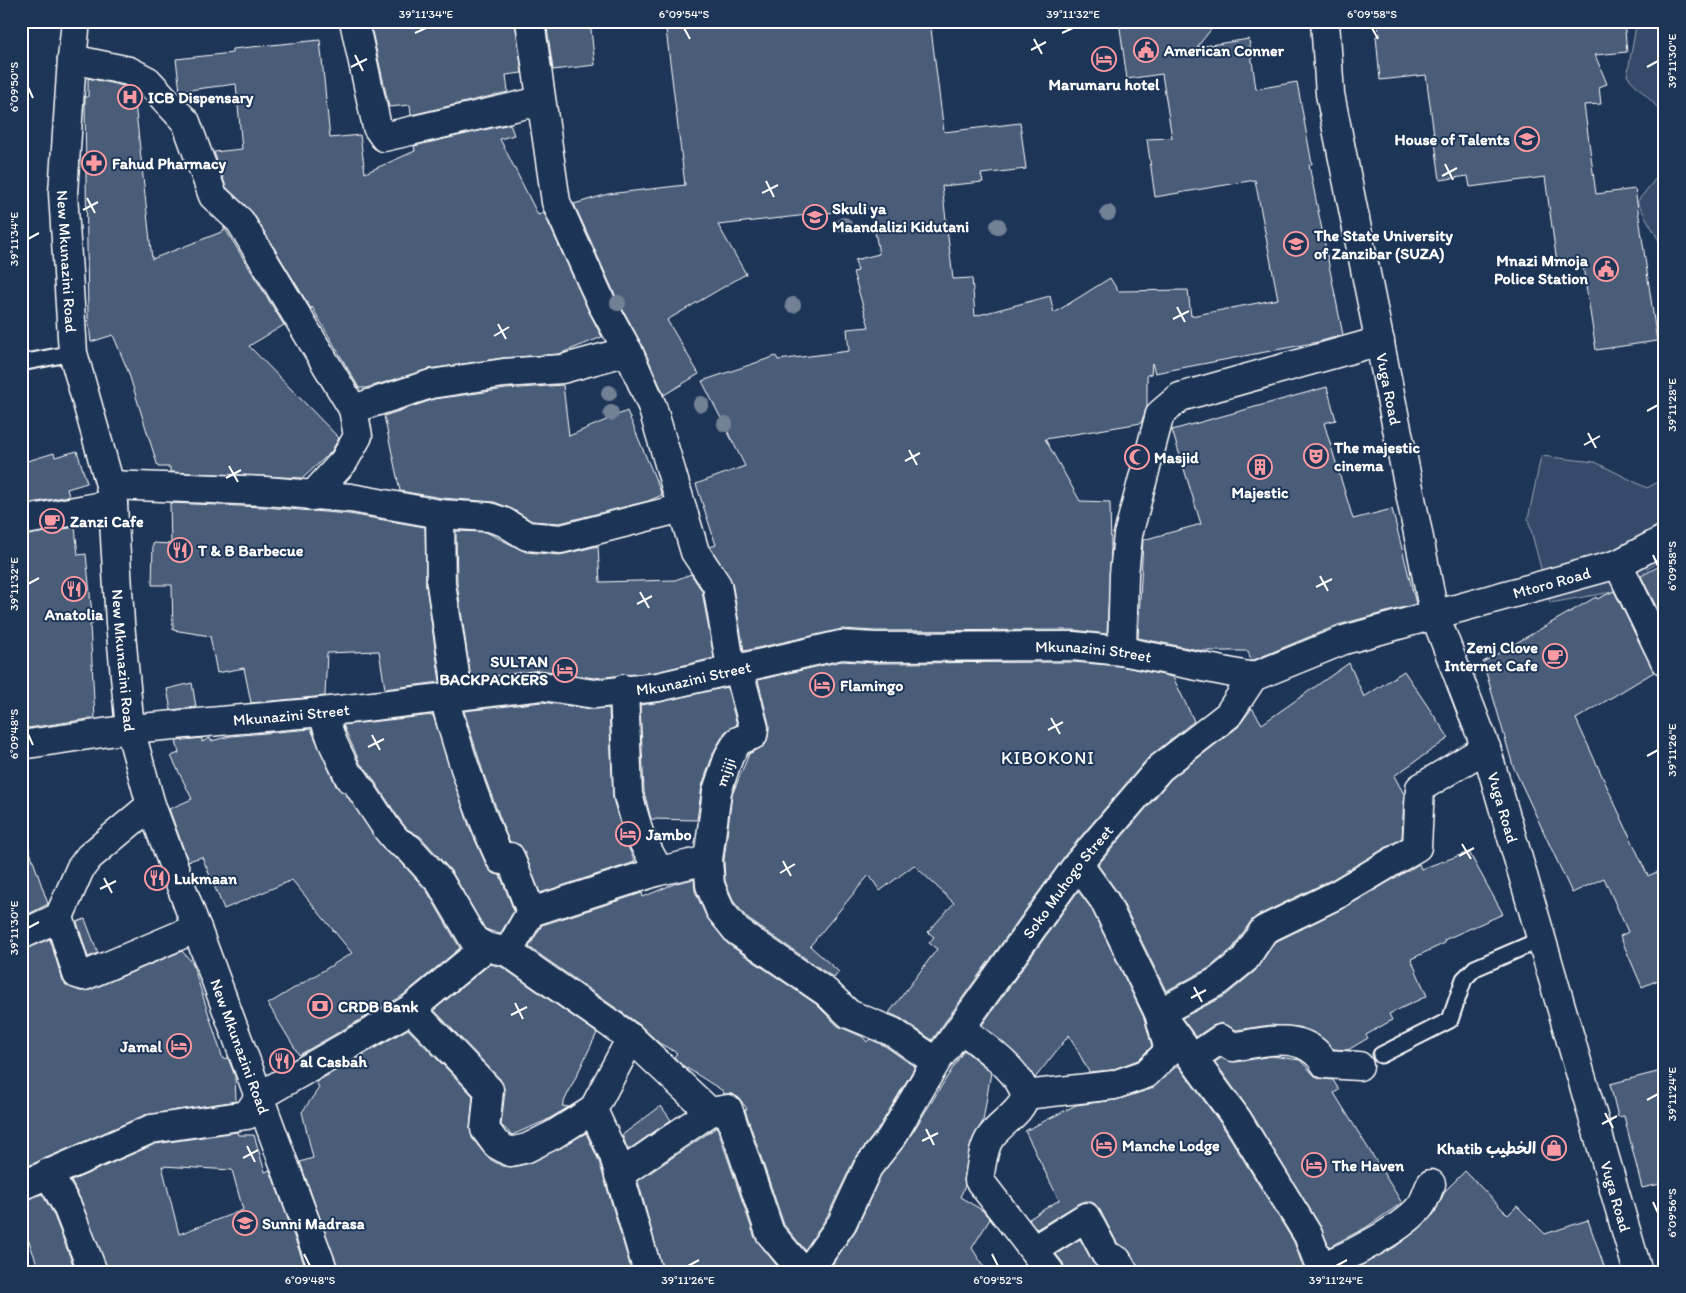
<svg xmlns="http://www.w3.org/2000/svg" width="1686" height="1293" viewBox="0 0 1686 1293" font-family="Itim,'Playpen Sans Arabic',sans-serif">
<rect width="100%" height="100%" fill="#1d3557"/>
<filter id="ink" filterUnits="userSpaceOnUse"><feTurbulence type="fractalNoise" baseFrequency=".02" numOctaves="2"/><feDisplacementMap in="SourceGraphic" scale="10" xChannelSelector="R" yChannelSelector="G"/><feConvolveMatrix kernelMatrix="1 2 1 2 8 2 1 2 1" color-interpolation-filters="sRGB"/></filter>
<g filter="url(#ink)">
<g fill="#364b69" stroke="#9aa5b4">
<path d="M1637,21H1665V135L1659,109L1627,76Z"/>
<path d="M1665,167V251L1637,202Z"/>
<path d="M1541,456L1595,462L1647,488L1665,478V558L1612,592L1550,603L1528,519Z"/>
</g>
<g fill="#4a5d79" stroke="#fff" fill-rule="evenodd">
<path d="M373,21H464V24L515,21L522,73L506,75L508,92L411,115L410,105L389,107L371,27L374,26Z"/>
<path d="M546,21H590L595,65L553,70Z"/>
<path d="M665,21H930L944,132L1020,123L1026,169L981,174L983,182L942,186L953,279L972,278L975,316L1050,296L1054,313L1110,278L1118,291L1188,290L1191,316L1278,299L1255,180L1155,197L1147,139L1172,138L1162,74L1127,79L1119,21H1218L1197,47L1249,39L1256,89L1297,82L1312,164L1309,165L1343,335L1318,342L1155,373L1152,363L1151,374L1147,375V407L1141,423L1045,439L1080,501L1110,502L1111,550L1107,634L1073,630L875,631L842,629L744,651L732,582L710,547L716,545L696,484L745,466L702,381L776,356L778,360L849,351L847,329L869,327L853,272L858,271L855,260L879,254L871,208L718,225L746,274L667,320L699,374L664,395L642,345L616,297L574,204L608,194L685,185Z"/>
<path d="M1378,21H1624L1627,52L1595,55L1607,84L1599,87L1601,104L1584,105L1596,194L1635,189L1657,341L1596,350L1582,260L1557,263L1545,177L1470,187L1468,176L1440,180L1426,75L1380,80L1376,36H1379Z"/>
<path d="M320,40L330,138L360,135L365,173L415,151L414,146L510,124L514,135L500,139L538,215L544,213L588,310L602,337L559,354L502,358L429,369L366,388H359L312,307L311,309L253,213L226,187L214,152L242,149L236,84L180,91L176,59L232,53V49Z"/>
<path d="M88,78L124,86L126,87V102L135,103L152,259L224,231V227L284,325L249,346L339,438L331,452L303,478L170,472V467H158L128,371L113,335L91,342L88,317L85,104V97H88Z"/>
<path d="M563,385L569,436L627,411L662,495L648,501L560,523L532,521L512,509L494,502L442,498L400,491L384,416L435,399L506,389Z"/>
<path d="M1327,387L1336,420L1324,423L1353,519L1392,509L1416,604L1338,625L1251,661L1248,651H1203L1138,638L1143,540L1201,524L1172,430Z"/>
<path d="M77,451L87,483L67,489L69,496L21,505V463L54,453L55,457Z"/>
<path d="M170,503L264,507L349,514L425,527L426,586L440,682L385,689L379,651L327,653L325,696L251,703L244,668L217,673L210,636L173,630L172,585H152L153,543L171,544Z"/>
<path d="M75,527L78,555L86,554L93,624L90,625L95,718L21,729V536Z"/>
<path d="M456,531L486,532L526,552L560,555L598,546L600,582L675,580L691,574L702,591L714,658L655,672L594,678L540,670L471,679L457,583Z"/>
<path d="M1665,563V625L1641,576Z"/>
<path d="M1614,591L1654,672L1576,719L1648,876L1657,872L1665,889V977L1642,987L1620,936L1628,932L1604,878L1572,893L1513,766L1483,662L1596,597L1597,599Z"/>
<path d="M842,661L875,663L1072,662L1120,666L1173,677L1194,721L1148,758L1066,854L932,1040L902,1019L889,1013L937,949L929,943L934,937L928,932L954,903L914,865L880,891L869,875L810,946L839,972L834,978L748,919L734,902L725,881L724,860L732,795L749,754L765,745L768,737L769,724L758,680Z"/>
<path d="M1349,663L1364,697L1404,671L1449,738L1394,776L1404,794L1402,838L1331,880L1257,916L1251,921L1233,948L1209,968L1166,991L1118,893L1098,865L1171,779L1238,727L1252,708L1262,724Z"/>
<path d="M192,683L196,707L171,710L167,689Z"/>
<path d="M727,687L737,725L725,732L714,751L702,786L697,820L651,819L644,792L640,705L661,702Z"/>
<path d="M542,702L592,709L609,708L613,799L625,840L635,862L540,893L524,851L520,845L510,842L506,834L484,775L464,711Z"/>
<path d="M433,715L469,826L487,867L492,873L500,875L514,911L500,934L485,929L452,872L421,837L407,829L400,820L367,770L361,765L343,725Z"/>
<path d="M311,729L336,786L345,793L385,851L399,860L427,891L460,948L402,996L299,1055L268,1004L352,953L292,880L224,909L202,857L188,861L169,809L192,799L171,756L179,753L176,741L202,738V742L210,738L211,741L231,736Z"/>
<path d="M26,840L48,904L21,918V841Z"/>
<path d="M1469,852L1503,914L1444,940L1445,943L1411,959L1427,996L1389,1014L1392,1020L1366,1035L1368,1038L1348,1050L1333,1049L1316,1034L1298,1027L1271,1025L1236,1030L1221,1023L1212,1026L1196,1037L1182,1018L1226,995L1255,971L1275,942L1346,907L1419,864L1421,869Z"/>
<path d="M694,879L695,891L706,916L728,944L816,1004L838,1026L863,1037L867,1042L870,1039L885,1046L915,1067L878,1129L854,1160L828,1215L805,1250L784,1225L745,1110L747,1109L739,1098L732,1094H724L723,1091L682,1065L674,1057L677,1053L659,1043L640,1025L529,947L542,925L642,893L643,897L676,883Z"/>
<path d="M1078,891L1091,908L1144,1018L1152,1046L1138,1060L1111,1070L1089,1072L1069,1035L1035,1078L1018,1056L982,1025Z"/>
<path d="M85,919L98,953L88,957L77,922Z"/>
<path d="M50,939L62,979L66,985L80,991L90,990L182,951L192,962L223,1059L228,1058L235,1076L236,1101L145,1115L21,1169V950Z"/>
<path d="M490,964L502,967L597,1033L562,1106L569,1107L545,1121L512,1135L501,1125L505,1091L500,1079L434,1010Z"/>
<path d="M408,1029L473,1096L470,1128L472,1138L488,1158L502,1166L513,1167L531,1163L586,1133L599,1161L632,1272H339L300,1162L313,1158L302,1112L319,1088L316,1082Z"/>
<path d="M964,1050L991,1072L983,1121L971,1143L964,1178L965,1186L960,1197L982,1210L990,1219L972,1248L987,1272H827L856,1230L881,1175L904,1146Z"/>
<path d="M1272,1056L1300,1060L1317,1078L1333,1080L1339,1090L1334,1093L1402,1203L1365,1228L1329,1247L1321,1227L1250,1111L1215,1062L1221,1058L1236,1062Z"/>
<path d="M1178,1065L1224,1128L1294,1242L1305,1272H1140L1130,1252L1117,1243L1100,1210L1094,1203L1086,1201L1078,1204L1037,1229L1029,1219L1059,1200L1025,1131L1076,1105L1116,1100L1151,1089Z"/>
<path d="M1665,1070V1183L1642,1188L1624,1116L1618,1117L1610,1084Z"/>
<path d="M661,1106L671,1120L628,1150L622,1135Z"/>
<path d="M717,1127L755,1238L782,1272H663L638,1181Z"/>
<path d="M237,1132L238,1135H254L265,1172L270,1170L307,1272H108L81,1200L71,1181L155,1144ZM162,1166L232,1170L243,1210L179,1234Z"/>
<path d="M1465,1171L1508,1215L1517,1206L1545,1234L1588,1220L1606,1272H1349L1395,1247L1420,1228L1434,1214L1445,1191Z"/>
<path d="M42,1194L53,1213L76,1272H40L28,1239L21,1242V1201Z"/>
<path d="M1080,1239L1093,1263L1105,1272H1065L1063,1263L1056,1254Z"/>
</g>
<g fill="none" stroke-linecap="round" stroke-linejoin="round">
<defs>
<g id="lane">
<path d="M21,363L73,353"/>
<path d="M1381,1055L1450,1020L1464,979L1475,968L1542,939"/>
</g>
<g id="street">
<path id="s1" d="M76,21L72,59L63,193L73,353L110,485L113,504L120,623L130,729L151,805L324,1272"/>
<path d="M354,21L377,127L384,137L540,101"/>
<path d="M72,59L129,71L148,81L186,122L213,196L240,221L353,409L431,384L504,373L562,369L628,351"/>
<path d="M110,485L265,491L351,498L440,514L489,517L504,522L527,536L561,539L682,508L652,406L628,351L602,304L556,202L530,21"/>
<path d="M312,496L344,461L358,436L353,409"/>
<path d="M682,508L695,552L717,585L731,668"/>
<path d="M440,514L441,584L458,694"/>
<path d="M21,521L113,504"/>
<path d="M1618,564L1665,661"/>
<path d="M1122,651L1124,574L1128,535L1160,414L1180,397L1380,341"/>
<path d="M738,667L754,728L753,735L738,741L729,756L717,791L708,860L710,885L720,910L737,931L826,992L849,1014L893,1032L936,1062"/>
<path d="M624,689L628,795L640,836L659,871"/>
<path d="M444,697C459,753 476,807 501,860L510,857L531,912"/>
<path d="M322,712L333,743L350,779H354L387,829L397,841L409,848L440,882L474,940L486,947"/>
<path id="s2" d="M21,745L130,729L322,712L542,686L594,694L658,687L841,645L875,647L1073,646L1122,651L1253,677"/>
<path d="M1078,864L1104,900L1159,1013L1237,1119L1308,1235L1322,1272"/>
<path d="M59,917L77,974L84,976L197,928"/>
<path d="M21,935L59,917L80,869L89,857L151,805"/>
<path d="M508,952L631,1038L710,1112L728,1109L770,1233L803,1272"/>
<path d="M411,1009L489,1090L485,1129L496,1144L510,1152L527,1148L553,1135L593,1110L631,1038"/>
<path d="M961,1028C980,1044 1020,1070 1025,1095L1114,1085L1146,1074L1169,1051L1159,1013L1218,981L1245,959L1264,930L1338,894L1417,847L1420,788L1486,748"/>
<path d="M1193,1058L1221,1039L1233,1047C1265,1041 1306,1030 1325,1064L1359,1066"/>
<path d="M1025,1095C1024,1111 998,1125 990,1138C983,1148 981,1168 979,1180L1050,1272"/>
<path d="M593,1110L614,1156L648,1272"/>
<path d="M48,1173L67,1206L93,1272"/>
<path d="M619,1175L710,1112"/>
<path d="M21,1186L151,1129L247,1115L260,1096L411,1009L486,947L508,952L531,912L659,871L708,860"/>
<path d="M1035,1249L1086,1217L1106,1255L1117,1260L1124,1272"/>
<path d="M1320,1267C1347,1258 1401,1229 1419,1208C1425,1202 1427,1191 1431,1184"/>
<path id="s3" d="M808,1272L842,1223L868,1167L891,1138L936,1062L1078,864L1160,768L1228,715L1253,677L1344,640L1618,564L1665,539"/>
</g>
<g id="secondary">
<path id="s4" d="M1325,21L1330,94L1434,613L1486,748L1638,1272"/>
</g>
</defs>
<use href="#lane" stroke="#fff" stroke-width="19"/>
<use href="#street" stroke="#fff" stroke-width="31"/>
<use href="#secondary" stroke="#fff" stroke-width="31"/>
<use href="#lane" stroke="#1d3557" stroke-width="15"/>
<use href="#street" stroke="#1d3557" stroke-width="28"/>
<use href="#secondary" stroke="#1d3557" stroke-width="28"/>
</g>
<g fill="#738196">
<circle cx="1108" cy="213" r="8"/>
<circle cx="844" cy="225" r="8"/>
<circle cx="998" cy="226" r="8"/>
<circle cx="618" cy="303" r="8"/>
<circle cx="793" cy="305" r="8"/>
<circle cx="609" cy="393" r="8"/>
<circle cx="701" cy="404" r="8"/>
<circle cx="611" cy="413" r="8"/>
<circle cx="725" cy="424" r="8"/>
</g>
</g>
<path fill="none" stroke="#fff" stroke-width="2" d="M684,28L690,39M1372,28L1378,39M415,33L426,28M1062,33L1073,28M1034,39L1042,54M1031,50L1046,42M355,55L363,71M351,67L367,59M1647,67L1658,61M28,87L33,98M1445,164L1453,180M1442,176L1457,168M766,181L774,197M762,193L778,185M87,198L95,213M83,210L98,202M28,239L39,233M1177,307L1185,322M1173,319L1189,311M498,324L506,339M494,336L509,327M1647,411L1658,405M1588,433L1596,448M1584,445L1600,436M909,450L917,465M905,461L920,453M229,466L238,482M226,478L241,470M1653,555L1658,566M1320,576L1328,591M28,584L39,578M1316,587L1332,579M640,592L649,608M637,604L652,596M1051,718L1060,734M1048,730L1063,722M28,734L33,745M372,735L380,750M368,747L384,739M1647,756L1658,750M1462,844L1471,859M1459,856L1474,848M783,861L791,876M780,873L795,864M104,878L112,893M100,889L116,881M28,928L39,922M1194,987L1202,1002M1191,998L1206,990M515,1003L523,1019M511,1015L527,1007M1647,1100L1658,1094M1605,1113L1613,1128M1602,1124L1617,1116M926,1129L934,1145M922,1141L938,1133M247,1146L255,1162M243,1158L258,1150M1653,1202L1658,1213M304,1254L310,1266M992,1254L998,1266M688,1266L699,1260M1336,1266L1347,1260"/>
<defs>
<symbol id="civic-ring" viewBox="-11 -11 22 22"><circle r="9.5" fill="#1d3557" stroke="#ff9aa2" stroke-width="1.5"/><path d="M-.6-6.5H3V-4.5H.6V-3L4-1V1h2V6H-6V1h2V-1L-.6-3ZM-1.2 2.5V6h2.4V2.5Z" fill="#ff9aa2"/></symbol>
<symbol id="hotel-ring" viewBox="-11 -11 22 22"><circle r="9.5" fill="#1d3557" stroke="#ff9aa2" stroke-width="1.5"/><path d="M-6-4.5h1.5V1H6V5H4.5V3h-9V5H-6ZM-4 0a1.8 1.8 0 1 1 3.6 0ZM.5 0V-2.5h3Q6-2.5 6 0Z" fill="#ff9aa2"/></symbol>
<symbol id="hospital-ring" viewBox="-11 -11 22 22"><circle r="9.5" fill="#1d3557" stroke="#ff9aa2" stroke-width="1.5"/><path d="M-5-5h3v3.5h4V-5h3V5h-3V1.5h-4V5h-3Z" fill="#ff9aa2"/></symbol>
<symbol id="school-ring" viewBox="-11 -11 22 22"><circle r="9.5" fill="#1d3557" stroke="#ff9aa2" stroke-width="1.5"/><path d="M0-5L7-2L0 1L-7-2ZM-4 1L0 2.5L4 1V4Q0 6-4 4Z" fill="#ff9aa2"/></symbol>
<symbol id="pharmacy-ring" viewBox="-11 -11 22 22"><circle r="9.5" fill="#1d3557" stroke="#ff9aa2" stroke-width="1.5"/><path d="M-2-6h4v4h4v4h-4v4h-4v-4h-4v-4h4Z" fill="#ff9aa2"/></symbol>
<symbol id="university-ring" viewBox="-11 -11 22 22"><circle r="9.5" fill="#1d3557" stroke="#ff9aa2" stroke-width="1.5"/><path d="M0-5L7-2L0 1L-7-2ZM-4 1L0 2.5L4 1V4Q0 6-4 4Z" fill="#ff9aa2"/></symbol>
<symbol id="theatre-ring" viewBox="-11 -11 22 22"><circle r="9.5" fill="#1d3557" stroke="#ff9aa2" stroke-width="1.5"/><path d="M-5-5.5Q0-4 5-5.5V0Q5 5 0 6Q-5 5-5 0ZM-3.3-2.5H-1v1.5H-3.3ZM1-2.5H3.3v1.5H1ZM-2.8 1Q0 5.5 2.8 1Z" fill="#ff9aa2"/></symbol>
<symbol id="mosque-ring" viewBox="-11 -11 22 22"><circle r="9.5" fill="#1d3557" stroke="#ff9aa2" stroke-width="1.5"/><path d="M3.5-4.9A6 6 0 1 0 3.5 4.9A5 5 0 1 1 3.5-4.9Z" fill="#ff9aa2"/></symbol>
<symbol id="building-ring" viewBox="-11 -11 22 22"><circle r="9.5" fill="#1d3557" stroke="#ff9aa2" stroke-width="1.5"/><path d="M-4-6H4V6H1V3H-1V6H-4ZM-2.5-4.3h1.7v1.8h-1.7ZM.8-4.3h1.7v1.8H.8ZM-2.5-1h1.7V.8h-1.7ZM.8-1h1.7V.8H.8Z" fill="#ff9aa2"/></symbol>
<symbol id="cafe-ring" viewBox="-11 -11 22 22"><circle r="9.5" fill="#1d3557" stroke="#ff9aa2" stroke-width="1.5"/><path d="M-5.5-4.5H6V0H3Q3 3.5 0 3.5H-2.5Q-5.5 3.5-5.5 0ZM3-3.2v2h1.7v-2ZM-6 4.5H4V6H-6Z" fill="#ff9aa2"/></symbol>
<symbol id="restaurant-ring" viewBox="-11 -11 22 22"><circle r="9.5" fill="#1d3557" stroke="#ff9aa2" stroke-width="1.5"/><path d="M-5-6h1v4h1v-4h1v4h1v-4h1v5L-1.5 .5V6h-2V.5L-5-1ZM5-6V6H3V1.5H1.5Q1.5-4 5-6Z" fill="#ff9aa2"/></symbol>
<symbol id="bank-ring" viewBox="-11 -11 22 22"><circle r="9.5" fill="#1d3557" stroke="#ff9aa2" stroke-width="1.5"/><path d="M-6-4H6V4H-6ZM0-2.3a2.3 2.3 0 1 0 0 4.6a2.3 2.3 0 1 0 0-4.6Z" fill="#ff9aa2"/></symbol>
<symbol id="shop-ring" viewBox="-11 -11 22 22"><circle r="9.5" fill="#1d3557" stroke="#ff9aa2" stroke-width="1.5"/><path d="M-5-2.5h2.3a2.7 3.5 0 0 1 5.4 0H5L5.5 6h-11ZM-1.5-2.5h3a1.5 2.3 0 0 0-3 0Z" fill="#ff9aa2"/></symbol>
</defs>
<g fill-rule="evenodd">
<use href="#civic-ring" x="1132" y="36" width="28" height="28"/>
<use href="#hotel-ring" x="1090" y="45" width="28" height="28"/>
<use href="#hospital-ring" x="116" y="83" width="28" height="28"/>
<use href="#school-ring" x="1513" y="125" width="28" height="28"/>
<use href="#pharmacy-ring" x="80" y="149" width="28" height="28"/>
<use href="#school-ring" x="801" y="203" width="28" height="28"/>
<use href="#university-ring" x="1282" y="230" width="28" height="28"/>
<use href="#civic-ring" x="1592" y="255" width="28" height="28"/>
<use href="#theatre-ring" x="1302" y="442" width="28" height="28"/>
<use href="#mosque-ring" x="1123" y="443" width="28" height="28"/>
<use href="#building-ring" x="1246" y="453" width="28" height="28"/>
<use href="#cafe-ring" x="38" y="507" width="28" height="28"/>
<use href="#restaurant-ring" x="166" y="536" width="28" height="28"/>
<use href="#restaurant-ring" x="60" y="575" width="28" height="28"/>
<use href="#cafe-ring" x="1541" y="642" width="28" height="28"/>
<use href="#hotel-ring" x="551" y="656" width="28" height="28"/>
<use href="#hotel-ring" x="808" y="671" width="28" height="28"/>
<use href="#hotel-ring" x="614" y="820" width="28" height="28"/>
<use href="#restaurant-ring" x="143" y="864" width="28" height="28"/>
<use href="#bank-ring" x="306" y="992" width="28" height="28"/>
<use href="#hotel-ring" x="165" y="1032" width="28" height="28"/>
<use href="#restaurant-ring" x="268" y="1047" width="28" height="28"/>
<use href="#hotel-ring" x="1090" y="1131" width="28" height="28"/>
<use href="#shop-ring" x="1540" y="1134" width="28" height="28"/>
<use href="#hotel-ring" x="1300" y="1151" width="28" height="28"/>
<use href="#school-ring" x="231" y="1209" width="28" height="28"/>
</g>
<g text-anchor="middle" stroke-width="4" stroke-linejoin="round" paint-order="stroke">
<g font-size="16" font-weight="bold" fill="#fff" stroke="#1d3557" text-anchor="start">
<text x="1164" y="56">American Conner</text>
<text x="1104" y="90" text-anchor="middle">Marumaru hotel</text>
<text x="148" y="103">ICB Dispensary</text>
<text x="1510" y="145" text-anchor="end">House of Talents</text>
<text x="112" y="169">Fahud Pharmacy</text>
<text x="832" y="214">Skuli ya<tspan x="832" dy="18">Maandalizi Kidutani</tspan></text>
<text x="1314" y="241">The State University<tspan x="1314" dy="18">of Zanzibar (SUZA)</tspan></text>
<text x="1588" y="266" text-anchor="end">Mnazi Mmoja<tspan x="1588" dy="18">Police Station</tspan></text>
<text x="1334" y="453">The majestic<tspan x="1334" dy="18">cinema</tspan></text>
<text x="1154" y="463">Masjid</text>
<text x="1260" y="498" text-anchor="middle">Majestic</text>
<text x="70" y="527">Zanzi Cafe</text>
<text x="198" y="556">T &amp; B Barbecue</text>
<text x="74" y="620" text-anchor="middle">Anatolia</text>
<text x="1538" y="653" text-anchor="end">Zenj Clove<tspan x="1538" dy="18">Internet Cafe</tspan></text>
<text x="548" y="667" text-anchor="end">SULTAN<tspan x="548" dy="18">BACKPACKERS</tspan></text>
<text x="840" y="691">Flamingo</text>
<text x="646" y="840">Jambo</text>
<text x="174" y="884">Lukmaan</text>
<text x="338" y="1012">CRDB Bank</text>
<text x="162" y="1052" text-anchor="end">Jamal</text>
<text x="300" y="1067">al Casbah</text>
<text x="1122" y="1151">Manche Lodge</text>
<text x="1536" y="1154" text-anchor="end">Khatib الخطيب</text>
<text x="1332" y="1171">The Haven</text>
<text x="262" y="1229">Sunni Madrasa</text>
</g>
<g font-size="16" fill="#fff" stroke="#1d3557">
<text dy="6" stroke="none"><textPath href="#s1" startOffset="241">New Mkunazini Road</textPath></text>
<text dy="6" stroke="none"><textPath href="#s4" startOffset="374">Vuga Road</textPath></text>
<text dy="6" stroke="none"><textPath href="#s3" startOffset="1062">Mtoro Road</textPath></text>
<text dy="6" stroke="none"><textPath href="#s2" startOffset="1082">Mkunazini Street</textPath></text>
<text dy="6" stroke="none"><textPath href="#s1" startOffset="646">New Mkunazini Road</textPath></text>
<text dy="6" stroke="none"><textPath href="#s2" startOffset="678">Mkunazini Street</textPath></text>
<text dy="6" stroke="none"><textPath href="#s2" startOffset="272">Mkunazini Street</textPath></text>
<text transform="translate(725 772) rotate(-70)" y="6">mjiji</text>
<text dy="6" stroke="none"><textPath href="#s4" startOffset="809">Vuga Road</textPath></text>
<text dy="6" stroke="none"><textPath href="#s3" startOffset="470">Soko Muhogo Street</textPath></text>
<text dy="6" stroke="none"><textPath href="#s1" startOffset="1051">New Mkunazini Road</textPath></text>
<text dy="6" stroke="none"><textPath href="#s4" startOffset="1214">Vuga Road</textPath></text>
</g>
<g font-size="18" letter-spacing="1" fill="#fff" stroke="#1d3557">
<text x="1048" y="764">KIBOKONI</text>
</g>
</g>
<rect width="1686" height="1293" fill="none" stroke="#1d3557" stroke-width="55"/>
<rect x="28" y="28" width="1630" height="1238" fill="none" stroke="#fff" stroke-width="2"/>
<g font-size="12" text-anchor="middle" fill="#fff">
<text x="426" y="18">39°11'34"E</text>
<text x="684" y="18">6°09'54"S</text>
<text x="1073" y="18">39°11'32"E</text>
<text x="1372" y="18">6°09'58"S</text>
<text transform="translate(1672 61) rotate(-90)" y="4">39°11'30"E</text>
<text transform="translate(14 87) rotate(-90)" y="4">6°09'50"S</text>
<text transform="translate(14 239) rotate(-90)" y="4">39°11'34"E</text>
<text transform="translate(1672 405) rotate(-90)" y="4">39°11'28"E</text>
<text transform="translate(1672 566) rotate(-90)" y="4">6°09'58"S</text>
<text transform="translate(14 584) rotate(-90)" y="4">39°11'32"E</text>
<text transform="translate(14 734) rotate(-90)" y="4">6°09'48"S</text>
<text transform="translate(1672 750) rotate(-90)" y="4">39°11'26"E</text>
<text transform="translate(14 928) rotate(-90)" y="4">39°11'30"E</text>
<text transform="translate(1672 1094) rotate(-90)" y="4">39°11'24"E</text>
<text transform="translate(1672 1213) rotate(-90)" y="4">6°09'56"S</text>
<text x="310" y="1284">6°09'48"S</text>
<text x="688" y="1284">39°11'26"E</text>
<text x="998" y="1284">6°09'52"S</text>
<text x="1336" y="1284">39°11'24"E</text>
</g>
</svg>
